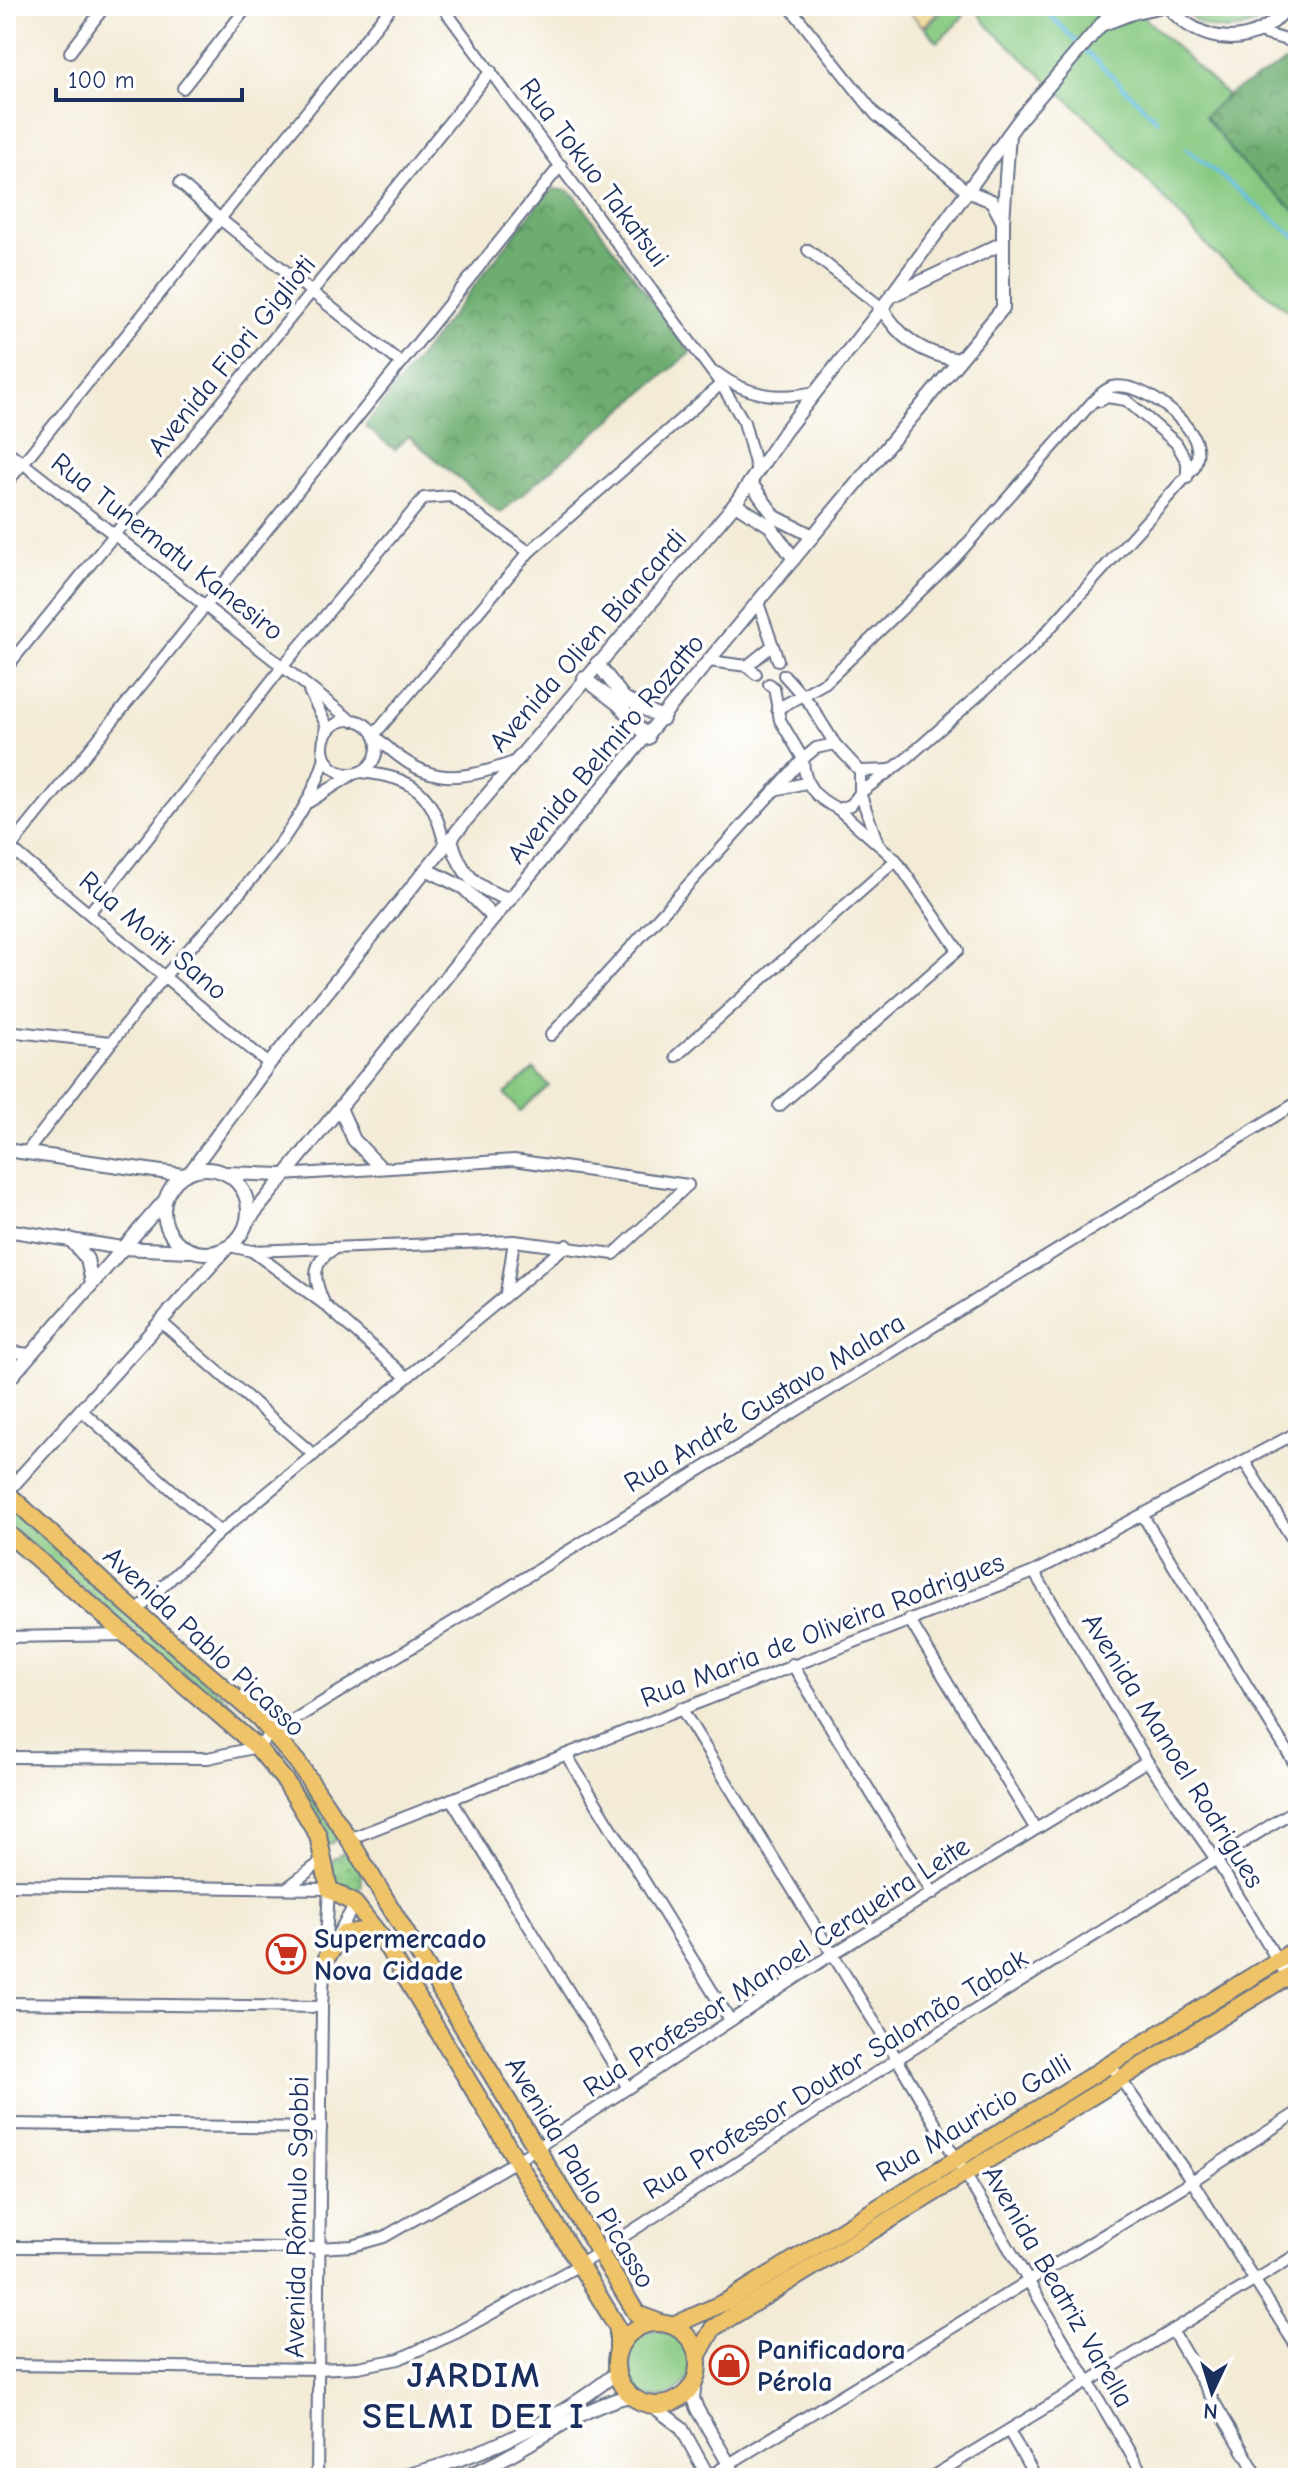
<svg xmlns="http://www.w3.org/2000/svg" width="1304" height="2484" viewBox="0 0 1304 2484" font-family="'Comic Neue',sans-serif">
<defs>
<pattern id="forest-crowns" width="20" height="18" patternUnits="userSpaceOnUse" patternTransform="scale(2)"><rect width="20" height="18" fill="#6dad6f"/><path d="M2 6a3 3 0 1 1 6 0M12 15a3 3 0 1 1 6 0" fill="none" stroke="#598d5e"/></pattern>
<pattern id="sand-dots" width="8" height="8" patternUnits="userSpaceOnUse" patternTransform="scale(2)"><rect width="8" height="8" fill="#eeda9e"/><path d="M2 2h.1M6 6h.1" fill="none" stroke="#ccbb8a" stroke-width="1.8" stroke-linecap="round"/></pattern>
<pattern id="park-dots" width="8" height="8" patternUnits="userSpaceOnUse" patternTransform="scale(2)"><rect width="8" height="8" fill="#87c981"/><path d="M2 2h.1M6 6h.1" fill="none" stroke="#6ea46d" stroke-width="1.8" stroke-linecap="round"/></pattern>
</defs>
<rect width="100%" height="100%" fill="#fff"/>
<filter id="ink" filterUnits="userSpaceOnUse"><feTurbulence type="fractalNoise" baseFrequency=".0125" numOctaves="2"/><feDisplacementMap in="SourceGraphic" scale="16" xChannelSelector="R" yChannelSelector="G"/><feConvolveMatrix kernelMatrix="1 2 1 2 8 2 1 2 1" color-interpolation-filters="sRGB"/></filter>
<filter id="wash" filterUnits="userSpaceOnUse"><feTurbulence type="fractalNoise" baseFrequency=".006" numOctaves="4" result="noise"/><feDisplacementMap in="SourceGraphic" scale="32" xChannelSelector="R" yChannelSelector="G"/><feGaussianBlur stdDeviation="1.8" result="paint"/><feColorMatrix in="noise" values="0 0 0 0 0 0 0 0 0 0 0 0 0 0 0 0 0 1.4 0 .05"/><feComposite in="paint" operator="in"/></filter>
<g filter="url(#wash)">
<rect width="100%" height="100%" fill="#f3ebd6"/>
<g fill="#87c981" stroke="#517c70" stroke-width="2">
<path d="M948,6H954L964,16L938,42L925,28Z"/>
<path d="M973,6H1142L1146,19L1227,95L1205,117L1239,160L1298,214V318L1214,253L1102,131L988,26Z"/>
<path d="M1181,6H1278C1253,35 1205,40 1181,6Z"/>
<path d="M534,1069L549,1086L520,1111L505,1094Z"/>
<path d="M6,1502L257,1727L250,1730L6,1523Z"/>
<path d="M288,1764L339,1838L328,1845L283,1767Z"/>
<circle cx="658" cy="2364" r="33"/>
</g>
<g fill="url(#forest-crowns)" stroke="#446e66" stroke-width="2">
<path d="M1296,56L1298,57V214L1239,160L1205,116L1227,95Z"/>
<path d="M554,189L569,191L576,197L690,353L500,513L408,436L395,450L365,426L543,198Z"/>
</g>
<path fill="url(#sand-dots)" stroke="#84847e" stroke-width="2" d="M904,6H944L923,27Z"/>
<path fill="url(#park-dots)" stroke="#517c70" stroke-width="2" d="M343,1853C356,1856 364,1874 361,1887L352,1893C336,1890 329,1874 333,1859Z"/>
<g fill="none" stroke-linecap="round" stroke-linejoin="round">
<g stroke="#61bedf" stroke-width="4">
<path d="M1040,6L1157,120"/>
<path d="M1186,148L1298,239"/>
</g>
</g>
</g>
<g filter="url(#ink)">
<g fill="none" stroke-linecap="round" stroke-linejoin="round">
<defs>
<g id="minor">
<path d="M442,6L721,384L744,422L757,471"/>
<path d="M789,6L876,115L967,191"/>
<path d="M1258,32L1298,43"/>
<path d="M70,52L105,6"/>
<path d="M183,88L248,6"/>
<path d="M180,183L220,219L401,363"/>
<path d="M808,250L882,308"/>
<path d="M717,373C747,396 779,400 815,392"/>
<path d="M1100,401L1107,397L1126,400L1176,443L1187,462V478"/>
<path d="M6,450L352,721"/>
<path d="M6,484L392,6"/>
<path d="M758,603L778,660"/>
<path d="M709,661L747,666L756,674"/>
<path d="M747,666L772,646"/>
<path d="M6,668L491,71"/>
<path d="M784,675L810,704L835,744"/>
<path d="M309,691L326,724L325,735"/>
<path d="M777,709L826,682L953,560L1088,407C1094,400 1103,390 1112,387C1139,380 1188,418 1196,443C1199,453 1197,459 1194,468L1033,647L906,759L860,793L851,805L838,809C814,797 804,785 803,759L816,748L835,744L860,771V793L877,841"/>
<circle cx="350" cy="747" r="27"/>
<path d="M514,762C450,785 424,783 374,735L529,552L721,384"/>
<path d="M860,771L892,770"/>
<path d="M361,772C415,778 433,792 445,846"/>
<path d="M774,790L806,783"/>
<path d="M309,802L353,774"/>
<path d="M8,846L269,1064"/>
<path d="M6,853L561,165"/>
<path d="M90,912L283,666L424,498L451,496L529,552"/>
<path d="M6,1031L111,1042"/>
<path d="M551,1035L803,759L780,720L774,688L769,684"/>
<path d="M676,1056L896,860"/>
<path d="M779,1106L958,950L896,860L838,809"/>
<path d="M26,1153C72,1094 116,1034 165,976C217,915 305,835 325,757"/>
<path d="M283,1175L514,1160L688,1185"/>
<path d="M230,1246L252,1251L514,1241L614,1254L688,1185"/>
<path d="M252,1251L324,1304L406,1377"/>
<path d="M506,1293L514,1241"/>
<path d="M324,1303C314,1280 310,1263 334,1249"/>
<path d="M161,1322L314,1455"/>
<path d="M6,1351L29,1354"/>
<path d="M81,1410L220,1532"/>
<path d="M1244,1461L1298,1548"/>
<path d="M1143,1516L1298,1769"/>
<path d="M1034,1572L1147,1761L1217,1861L1298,1994"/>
<path d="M137,1611L220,1532L567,1245"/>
<path d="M909,1619L1035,1828"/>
<path d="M6,1637L128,1635"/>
<path d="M792,1664L933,1894"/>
<path d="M681,1708L897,2059L1145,2478"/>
<path d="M567,1756L730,2020"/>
<path d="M6,1757L208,1758L257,1747L274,1732L1298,1102"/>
<path d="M451,1799L628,2088"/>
<path d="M349,1839L1034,1572L1298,1432"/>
<path d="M6,1885L329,1889L322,2007L317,2478"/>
<path d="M288,1887L322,1861"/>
<path d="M336,1937L355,1904"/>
<path d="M6,2003L322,2007"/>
<path d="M1110,2064L1192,2181L1298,2349"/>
<path d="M6,2124L321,2128"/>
<path d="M6,2247L319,2248L352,2246L384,2237L518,2160L831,1955L1147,1761"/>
<path d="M1173,2332L1259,2478"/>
<path d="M6,2365L318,2369L358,2367L399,2359L456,2333L581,2264L897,2059L1298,1808"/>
<path d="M1009,2431L1036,2478"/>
<path d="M706,2478L1192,2181L1298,2112"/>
<path d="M930,2478L1298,2254"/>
</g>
<g id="tertiary">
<path d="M1168,6C1200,46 1257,51 1287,6"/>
<path d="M1101,25L1135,12L1163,6"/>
<path d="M1296,42L1298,41"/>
<path d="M967,191L992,201L1003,222"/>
<path d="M893,295L1003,243"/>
<path d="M882,308C900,339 923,354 959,360"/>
<path d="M750,482L775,517L813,536"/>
<path d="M735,504L770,526L794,559"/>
<path d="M597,663L624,698L663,719"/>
<path d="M584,678L619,705L648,738"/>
<path d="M451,839C460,873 476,890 510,899"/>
<path d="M426,869L464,888L494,918"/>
<path d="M340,1108L354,1140L379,1166"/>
<path d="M6,1150L183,1175"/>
<circle cx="206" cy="1211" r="42"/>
<path d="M191,1171L269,1064L466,820L735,504L785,431L882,308L1020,119L1117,6"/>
<path d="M226,1173L283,1175"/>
<path d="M247,1222L494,918L1003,308V222L1009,134"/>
<path d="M6,1230L122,1248L189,1251"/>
<path d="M70,1239L87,1259L92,1282"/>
<path d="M6,1383L165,1200"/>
<path d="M6,1493L226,1249"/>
<path d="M695,2381L693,2398L697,2409L737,2478"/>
<path d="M653,2406L681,2427L709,2478"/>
<path d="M396,2478C475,2459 552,2425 616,2373"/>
<path d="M461,2478C520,2457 569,2411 629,2396"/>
</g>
<g id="primary">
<path d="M6,1492L117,1595L259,1718L298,1763L349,1839L637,2314L661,2323"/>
<path d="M6,1532L257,1747L286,1782L318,1835L329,1889L355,1904L381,1937L618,2328V2348"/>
<path d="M327,1957L343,1934L368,1930L381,1937"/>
<circle cx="657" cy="2364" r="41"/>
<path d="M673,2326L727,2301L1298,1948"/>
<path d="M698,2355L713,2328L1298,1970"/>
</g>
</defs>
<use href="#minor" stroke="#677188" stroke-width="14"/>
<use href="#tertiary" stroke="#677188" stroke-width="16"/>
<use href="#primary" stroke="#677188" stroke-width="20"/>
<use href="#minor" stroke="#fff" stroke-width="10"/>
<use href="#tertiary" stroke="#fff" stroke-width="12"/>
<use href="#primary" stroke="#efc469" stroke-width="16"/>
</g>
</g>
<defs>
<symbol id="supermarket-ring" viewBox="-11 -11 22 22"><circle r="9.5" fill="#fff" stroke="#c8321e" stroke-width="1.5"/><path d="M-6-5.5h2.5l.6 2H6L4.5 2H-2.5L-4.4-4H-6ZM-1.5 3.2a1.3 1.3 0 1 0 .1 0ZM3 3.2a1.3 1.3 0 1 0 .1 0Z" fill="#c8321e"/></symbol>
<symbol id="shop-ring" viewBox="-11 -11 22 22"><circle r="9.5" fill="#fff" stroke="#c8321e" stroke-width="1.5"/><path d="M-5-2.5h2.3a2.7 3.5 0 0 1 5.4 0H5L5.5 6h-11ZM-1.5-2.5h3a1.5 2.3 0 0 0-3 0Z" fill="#c8321e"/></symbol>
</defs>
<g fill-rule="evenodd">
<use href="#supermarket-ring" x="264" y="1932" width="44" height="44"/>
<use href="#shop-ring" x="707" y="2343" width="44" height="44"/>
</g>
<g text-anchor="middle" stroke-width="7" stroke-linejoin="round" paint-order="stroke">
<g font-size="28" fill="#1b2f5e" stroke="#fff">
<text transform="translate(595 172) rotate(53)" y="10">Rua Tokuo Takatsui</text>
<text transform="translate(231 355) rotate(-51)" y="10">Avenida Fiori Giglioti</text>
<text transform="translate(168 546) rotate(38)" y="10">Rua Tunematu Kanesiro</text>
<text transform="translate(587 640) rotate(-49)" y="10">Avenida Olien Biancardi</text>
<text transform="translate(605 748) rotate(-50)" y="10">Avenida Belmiro Rozatto</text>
<text transform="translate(154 935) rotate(40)" y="10">Rua Moiti Sano</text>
<text transform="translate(764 1402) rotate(-31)" y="10">Rua André Gustavo Malara</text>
<text transform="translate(822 1629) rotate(-21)" y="10">Rua Maria de Oliveira Rodrigues</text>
<text transform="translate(205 1641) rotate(43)" y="10">Avenida Pablo Picasso</text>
<text transform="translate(1174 1750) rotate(58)" y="10">Avenida Manoel Rodrigues</text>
<text transform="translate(776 1966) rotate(-33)" y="10">Rua Professor Manoel Cerqueira Leite</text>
<text transform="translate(835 2073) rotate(-32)" y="10">Rua Professor Doutor Salomão Tabak</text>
<text transform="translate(973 2117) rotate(-31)" y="10">Rua Mauricio Galli</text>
<text transform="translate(581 2172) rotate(59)" y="10">Avenida Pablo Picasso</text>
<text transform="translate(296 2217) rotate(-89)" y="10">Avenida Rômulo Sgobbi</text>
<text transform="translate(1059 2286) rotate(60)" y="10">Avenida Beatriz Varella</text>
</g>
<g font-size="28" font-weight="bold" fill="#1b2f5e" stroke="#fff" text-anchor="start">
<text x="314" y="1948">Supermercado<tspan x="314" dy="32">Nova Cidade</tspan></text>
<text x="757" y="2359">Panificadora<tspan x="757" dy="32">Pérola</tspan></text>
</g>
<g font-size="36" font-weight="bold" letter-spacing="2" fill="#1b2f5e" stroke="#fff">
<text x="474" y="2387">JARDIM<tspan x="474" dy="41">SELMI DEI I</tspan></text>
</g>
</g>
<rect width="1304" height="2484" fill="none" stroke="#fff" stroke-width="32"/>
<g transform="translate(1212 2392) rotate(184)" stroke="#ffffff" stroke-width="6" paint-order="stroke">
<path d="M0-6L14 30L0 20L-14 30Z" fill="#1b2f5e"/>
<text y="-12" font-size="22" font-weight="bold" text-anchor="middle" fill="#1b2f5e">N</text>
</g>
<path d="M56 88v12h186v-12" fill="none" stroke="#1b2f5e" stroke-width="4"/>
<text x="68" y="88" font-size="24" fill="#1b2f5e" stroke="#ffffff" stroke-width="6" paint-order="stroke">100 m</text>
</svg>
